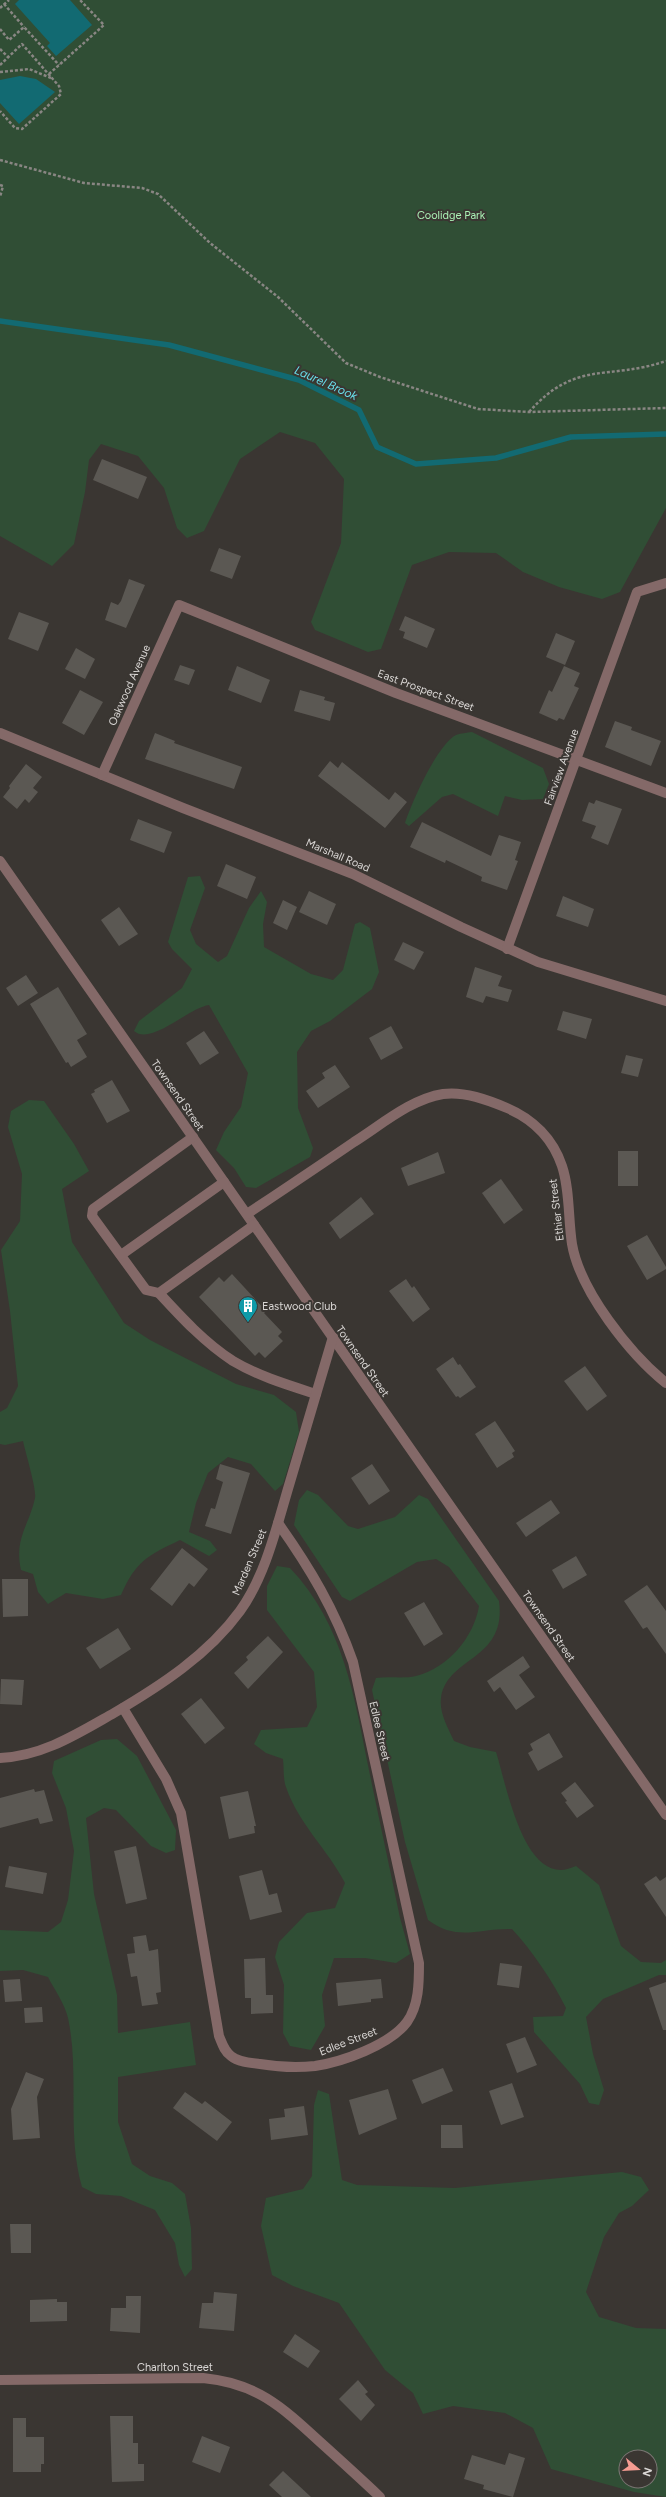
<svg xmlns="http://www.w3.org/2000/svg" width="666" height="2497" viewBox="0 0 666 2497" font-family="Figtree,sans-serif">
<rect width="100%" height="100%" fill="#3a3632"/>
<g fill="#304e35" fill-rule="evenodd">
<path d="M0,0H666V508L620,592L602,599L559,587L523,572L496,553L449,552L412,565L381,649L368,652L315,630L311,622L341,543L344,479L315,443L280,432L240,459L204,531L187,538L177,528L164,488L138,456L101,444L89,460L85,492L74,544L52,566L0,536Z"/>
<path d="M472,732L543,768L549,784L543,799L522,800L505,796L498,816L453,794L442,797L409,826L405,823C412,802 437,745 456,735C461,733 467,733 472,732Z"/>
<path d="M200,876L205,888L190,930L196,944L218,962L227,956L249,908L261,891L267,902L263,924L264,947L311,974L333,980L343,970L355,924L360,922L370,928L379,972L372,989L330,1021L311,1031L297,1052L298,1108L313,1148L310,1157L256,1188L246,1187L234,1168L216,1150L224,1132L241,1107L248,1073L209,1005C188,1008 151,1046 134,1031L139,1021L182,988L192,969L172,949L168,942L188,877Z"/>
<path d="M29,1100L44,1101L74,1144L89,1171L62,1189L72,1242L124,1323L150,1340L236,1384L274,1395L296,1412L299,1432L283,1484L275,1491L251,1464L228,1457L208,1473L196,1503L189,1532L210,1541L217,1550L209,1556L180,1540C147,1556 136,1561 121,1595L103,1599L66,1593L48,1604L38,1592L33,1574L21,1570C14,1538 29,1526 35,1498C37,1490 25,1451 23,1441L5,1445L0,1444V1412L7,1408L18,1386L10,1311L1,1250L20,1221L22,1174L8,1127L11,1111Z"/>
<path d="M307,1490L318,1495L348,1526L358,1529L395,1517L419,1495L428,1499L499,1601C507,1661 447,1656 441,1698C439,1713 448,1728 454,1741L470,1747L496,1752C506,1783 521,1870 561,1870C565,1870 571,1868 576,1866L599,1885L621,1946L641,1962L661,1963L666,1960V1975H659L603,1999L586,2017L593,2054L604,2090L599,2105L589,2103L580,2084L534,2032L533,2017L563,2016L566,2008C552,1980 533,1952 512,1929C479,1928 457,1942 428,1920L405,1842L372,1690L376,1678C389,1676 404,1679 416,1676C448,1668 474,1637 479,1606L449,1567L436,1559L417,1562L350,1601L342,1597L294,1525L299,1500Z"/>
<path d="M277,1566L290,1568C344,1625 354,1696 369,1770C379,1819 390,1869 400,1918L410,1954L396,1963L365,1958H334L322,1995L325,2026L311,2050L290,2046L283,2033L284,1985L275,1957L279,1942L307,1913L335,1908L345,1883C327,1848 299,1825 286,1787C283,1779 284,1768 283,1759L266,1753L254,1744L261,1730L307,1727L317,1707L314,1672L267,1610V1586Z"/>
<path d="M117,1739L137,1756L176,1830L175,1850L166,1853L151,1846L116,1810L104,1808L86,1818L94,1894L117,1995L118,2033L190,2022L196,2065L118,2077V2122L132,2164L150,2176L172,2183L185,2194L191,2228L192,2269L185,2277L179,2265L175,2243L155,2210L121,2196L96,2194L82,2187C66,2132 80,2074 68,2018C65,2004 54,1989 48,1977L23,1970L0,1971V1930L48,1932L61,1922L68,1900L74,1851L66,1808L52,1773L54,1761L101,1740Z"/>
<path d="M318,2090L329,2094L342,2180L357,2185L455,2188L622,2172L641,2177L649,2190L632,2206L619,2213L604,2237L586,2292L599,2317L636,2328L666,2329V2497L634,2492L551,2469L533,2428L505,2413L453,2406L423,2414L413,2393L385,2370L339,2303L293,2286L272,2275L261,2226L266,2198L303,2189L312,2176L314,2105ZM626,2457H650V2481H626Z"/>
</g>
<g fill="#126a72">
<path d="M19,0H70L92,25L56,56L47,46L50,43L15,4Z"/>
<path d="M20,76L36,79L55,92L19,124L0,103V80Z"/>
</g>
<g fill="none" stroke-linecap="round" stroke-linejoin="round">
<path stroke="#126a72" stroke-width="5.5" d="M0,321L169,345L299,380L359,410L377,447L416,464L496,458L571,437L666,434"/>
</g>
<g fill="#5b5853">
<path d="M102,459L147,477L138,499L93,480Z"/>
<path d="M219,548L241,556L232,579L210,571Z"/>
<path d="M129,579L145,585L126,628L105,620L111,602L118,605L121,601Z"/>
<path d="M19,612L49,623L38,651L8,639Z"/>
<path d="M405,616L435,629L427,648L403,638L405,632L399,630Z"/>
<path d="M556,633L575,641L565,665L546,657Z"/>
<path d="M76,648L95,659L85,679L65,669Z"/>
<path d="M180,665L195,670L189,685L174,680Z"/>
<path d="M237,666L270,680L261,703L228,690Z"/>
<path d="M564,666L580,673L574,686L579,688L564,720L559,718L557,721L539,713L549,690L552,692Z"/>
<path d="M80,690L103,702L84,735L62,723Z"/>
<path d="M300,690L325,697L324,700L335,703L330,721L294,711Z"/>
<path d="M615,721L632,727L631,730L661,741L651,766L605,747Z"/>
<path d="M155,733L175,741L174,743L242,767L234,789L145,759Z"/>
<path d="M330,761L338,768L342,762L389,800L395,792L407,802L385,828L318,776Z"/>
<path d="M26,764L42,777L33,788L38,792L29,803L25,799L17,809L3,797L10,788L9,786Z"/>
<path d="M596,800L622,809L608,845L591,838L596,826L582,821L589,802L594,804Z"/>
<path d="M138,819L172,832L164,853L130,840Z"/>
<path d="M422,822L491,856L499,835L521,842L515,860L518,861L507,890L481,881L482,877L446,860L445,863L410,847Z"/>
<path d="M226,864L256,877L247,899L217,886Z"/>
<path d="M309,891L336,904L327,925L299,912Z"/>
<path d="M563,896L594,909L588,927L556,916Z"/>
<path d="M283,900L297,907L287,930L273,923Z"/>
<path d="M119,907L138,934L119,946L101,920Z"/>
<path d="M403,942L424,952L414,970L394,960Z"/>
<path d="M475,967L502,976L498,986L512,990L508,1002L486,996L483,1003L466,997Z"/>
<path d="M26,975L38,993L18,1006L6,988Z"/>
<path d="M58,987L87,1034L77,1040L87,1057L71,1067L68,1062L66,1063L30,1004Z"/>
<path d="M563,1011L592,1019L586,1039L557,1030Z"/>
<path d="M391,1026L403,1048L381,1060L369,1038Z"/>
<path d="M204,1031L219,1053L200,1065L186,1043Z"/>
<path d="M626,1055L643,1059L638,1077L621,1073Z"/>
<path d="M335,1065L350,1087L318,1108L306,1091L325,1078L322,1073Z"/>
<path d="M112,1080L130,1111L107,1123L91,1094L95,1092L94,1090Z"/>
<rect x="618" y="1151" width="20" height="35"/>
<path d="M438,1152L445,1173L408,1186L401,1168Z"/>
<path d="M501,1179L523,1210L504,1224L482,1193Z"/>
<path d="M361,1197L374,1214L340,1239L329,1223Z"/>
<path d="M647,1235L666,1267V1269L647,1280L627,1246Z"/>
<path d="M232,1274L266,1311L264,1313L282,1332L278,1336L283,1341L265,1358L259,1352L255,1356L199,1297L219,1277L224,1282Z"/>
<path d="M406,1279L412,1288L414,1286L430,1309L413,1322L389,1291Z"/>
<path d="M453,1357L458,1365L460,1364L476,1387L460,1398L458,1396L456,1397L436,1369Z"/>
<path d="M585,1366L607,1396L587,1411L564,1381Z"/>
<path d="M495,1421L515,1451L512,1453L514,1457L497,1468L475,1434Z"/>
<path d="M220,1464L250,1473L231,1534L205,1526L211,1508L215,1509L223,1482L216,1479Z"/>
<path d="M372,1464L390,1491L369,1505L351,1478Z"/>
<path d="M551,1500L560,1513L526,1537L516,1523Z"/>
<path d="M182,1548L208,1569L194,1587L189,1583L172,1606L150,1589Z"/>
<path d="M576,1556L587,1575L563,1589L552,1570Z"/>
<path d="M2,1579H28V1616L3,1617Z"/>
<path d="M647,1585L666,1611V1654L647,1627L643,1629L624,1601Z"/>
<path d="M424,1602L443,1634L424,1646L404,1613Z"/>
<path d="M118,1628L131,1649L100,1669L86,1648Z"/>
<path d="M268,1636L283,1652L248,1689L234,1673L248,1660L246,1657Z"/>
<path d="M523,1656L530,1667L519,1675L535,1697L516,1710L500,1687L494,1692L487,1681Z"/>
<path d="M1,1679L24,1680L22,1705L0,1704Z"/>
<path d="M201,1698L225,1728L205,1744L181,1714Z"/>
<path d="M549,1733L563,1757L538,1771L528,1753L533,1750L530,1744Z"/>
<path d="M575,1782L594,1806L577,1818L565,1802L567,1801L561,1793Z"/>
<path d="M34,1789L35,1792L44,1790L53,1821L40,1824L38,1818L0,1828V1798Z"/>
<path d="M248,1791L256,1826H254L255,1833L229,1839L220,1797Z"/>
<path d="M136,1846L147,1899L126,1904L114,1851Z"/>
<path d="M9,1866L47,1873L43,1894L5,1887Z"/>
<path d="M262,1870L269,1895L277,1893L282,1912L250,1920L239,1876Z"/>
<path d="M656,1876L660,1881L666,1877V1917L644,1884Z"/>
<path d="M146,1935L149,1951L158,1949L161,1992L156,1993L158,2004L142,2006L137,1976L131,1977L127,1954L135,1953L133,1937Z"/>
<path d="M265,1958L266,1995H273V2013L251,2014V1998H245L244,1959Z"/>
<path d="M500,1963L522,1966L519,1988L497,1985Z"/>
<path d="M20,1979L22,2001L5,2002L3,1980Z"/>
<path d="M381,1979L383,1998L371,1999V2002L338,2006L336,1983Z"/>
<path d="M666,1982V2030H663L649,1988Z"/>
<path d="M42,2007L43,2022L25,2023L24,2008Z"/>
<path d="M525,2037L537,2065L517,2073L506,2044Z"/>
<path d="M443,2068L453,2091L422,2104L412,2080Z"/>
<path d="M26,2072L44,2079L37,2097L40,2138L13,2140L11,2109Z"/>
<path d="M512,2083L524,2117L501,2125L489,2091Z"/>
<path d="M388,2089L397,2119L359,2135L349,2100Z"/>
<path d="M185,2092L202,2104L205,2101L232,2122L217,2141L173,2108Z"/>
<path d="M304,2106L308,2135L271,2140L269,2119L285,2117L284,2109Z"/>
<path d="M441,2125H462L463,2148H441Z"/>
<path d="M10,2224H31V2253H11Z"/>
<path d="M214,2292L237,2294L234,2331L199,2328L202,2303H213Z"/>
<path d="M126,2296H141L140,2333L110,2331L111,2308H126Z"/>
<path d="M57,2299V2302H67V2321L30,2322V2300Z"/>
<path d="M295,2334L320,2351L308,2368L283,2352Z"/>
<path d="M358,2380L368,2392L365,2394L375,2405L361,2421L339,2399Z"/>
<path d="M110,2416H133V2443H138V2464H144V2481L112,2482Z"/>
<path d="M13,2418H26V2437H44V2464H41V2472H13Z"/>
<path d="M202,2436L230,2447L220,2473L192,2462Z"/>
<path d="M509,2453L525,2458L513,2497L483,2489L484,2485L464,2479L472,2455L505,2465Z"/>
<path d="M283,2471L311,2497H282L269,2485Z"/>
</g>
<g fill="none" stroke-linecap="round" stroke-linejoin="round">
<g stroke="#898683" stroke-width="2.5" stroke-dasharray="3 2" stroke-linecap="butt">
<path d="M4,4L24,27"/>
<path d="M0,8L9,0"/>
<path d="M0,29L9,40L24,27L59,65"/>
<path d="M0,49L8,57"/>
<path d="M0,65L22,44L59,86L61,94L22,129L15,128L0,111"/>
<path d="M0,72L29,69L51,78"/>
<path d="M49,74L104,25L80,0"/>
<path d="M0,160L84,183L142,188L158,194L210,243L278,297L346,363L380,377L478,409L529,412L666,408"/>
<path d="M0,185L3,186L0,197"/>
<path d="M529,412C576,359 608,381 666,361"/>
</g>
<g stroke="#846968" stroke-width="10">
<path d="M0,733L183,808L353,874L461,927L538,962L666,1001"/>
<path d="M102,775L179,605L396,693L666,793"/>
<path d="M0,861L666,1815"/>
<path d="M507,949L637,592L666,583"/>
<path d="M193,1137L93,1209L92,1216L146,1290L159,1293L254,1225"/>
<path d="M247,1214C283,1190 319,1166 354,1142C381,1125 411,1099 443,1094C464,1091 488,1100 507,1108C533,1119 553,1139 562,1166C570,1190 568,1218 572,1244C580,1291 630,1354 666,1383"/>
<path d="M121,1255L224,1182"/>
<path d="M159,1293C181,1317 205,1343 233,1361C258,1376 288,1385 316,1394"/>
<path d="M123,1708L166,1779L181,1813L219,2036C222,2043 224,2051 231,2056C238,2062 251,2063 260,2064C278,2067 297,2068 315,2066C342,2062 390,2045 407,2022C419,2005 419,1983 419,1963L353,1662C335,1610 310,1568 278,1523"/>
<path d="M0,1758C43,1756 77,1734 114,1713C160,1686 208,1655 240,1611C266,1575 277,1525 290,1482C304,1434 318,1386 333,1337"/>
<path d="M0,2380L203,2378C256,2383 281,2406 319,2441C339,2459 360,2478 380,2497"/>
</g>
</g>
<defs>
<symbol id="building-pin" viewBox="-11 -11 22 30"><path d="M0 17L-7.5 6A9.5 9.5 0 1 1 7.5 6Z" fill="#0f9aa8" stroke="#3a3632"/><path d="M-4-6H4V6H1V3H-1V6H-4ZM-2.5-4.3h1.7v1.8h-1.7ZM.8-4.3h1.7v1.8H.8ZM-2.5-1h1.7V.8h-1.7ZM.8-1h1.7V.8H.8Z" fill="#fff"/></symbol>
</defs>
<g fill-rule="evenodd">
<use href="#building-pin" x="237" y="1295" width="22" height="30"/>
</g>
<g text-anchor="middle" stroke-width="4" stroke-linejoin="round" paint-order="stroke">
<g font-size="11" fill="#aaf1b5" stroke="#3a3632">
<text x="451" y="219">Coolidge Park</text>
</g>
<g font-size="11" fill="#dad7d5" stroke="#3a3632">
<text transform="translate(129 685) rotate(-66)" y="4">Oakwood Avenue</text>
<text transform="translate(426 690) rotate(20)" y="4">East Prospect Street</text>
<text transform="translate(561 767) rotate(-70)" y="4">Fairview Avenue</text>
<text transform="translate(338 855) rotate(23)" y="4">Marshall Road</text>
<text transform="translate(178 1095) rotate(55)" y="4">Townsend Street</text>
<text transform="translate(556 1210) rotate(-97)" y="4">Ethier Street</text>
<text transform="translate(363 1361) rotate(55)" y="4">Townsend Street</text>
<text transform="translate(249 1562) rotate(-67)" y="4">Marden Street</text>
<text transform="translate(549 1626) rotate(55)" y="4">Townsend Street</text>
<text transform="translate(380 1731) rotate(77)" y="4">Edlee Street</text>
<text transform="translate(348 2041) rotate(-21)" y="4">Edlee Street</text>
<text x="175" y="2371">Charlton Street</text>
</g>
<g font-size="11" fill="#dad7d5" stroke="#3a3632" text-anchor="start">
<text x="262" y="1310">Eastwood Club</text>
</g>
<g font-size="12" font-style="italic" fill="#68deea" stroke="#3a3632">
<text transform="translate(326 383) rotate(24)" y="4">Laurel Brook</text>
</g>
</g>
<g transform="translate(638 2469) rotate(108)"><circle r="19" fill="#3a3632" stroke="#7a7673"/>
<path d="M0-3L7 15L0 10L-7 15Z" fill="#f59c92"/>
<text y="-6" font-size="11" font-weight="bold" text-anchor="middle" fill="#dad7d5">N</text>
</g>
</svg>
